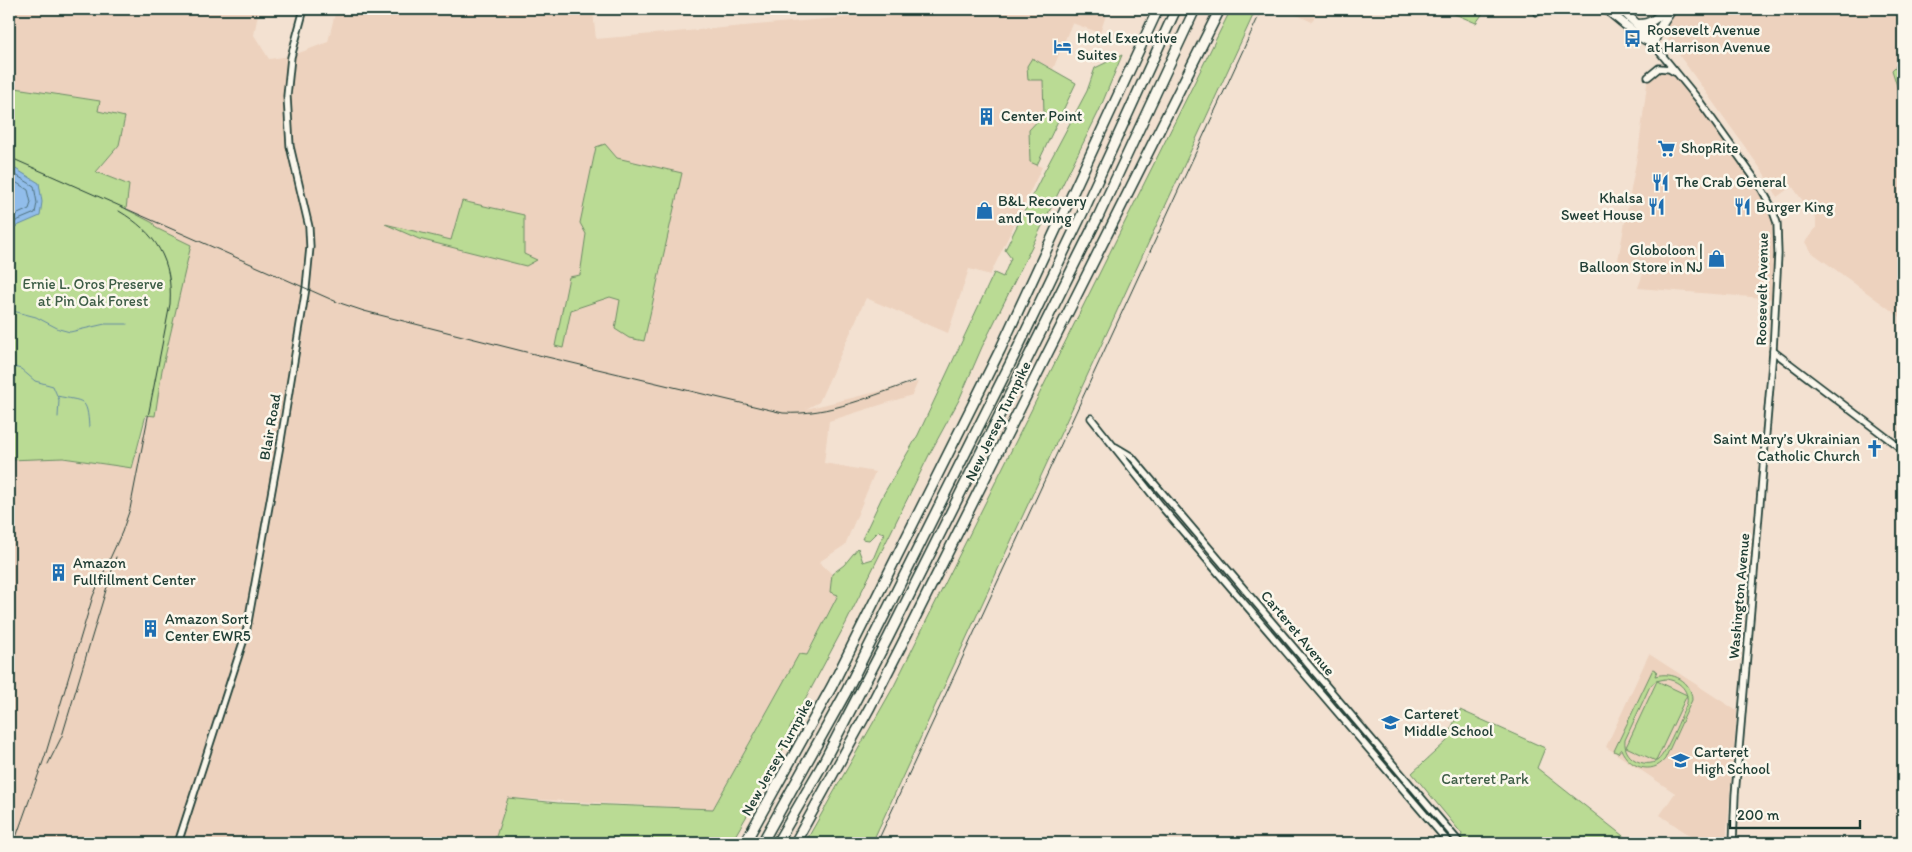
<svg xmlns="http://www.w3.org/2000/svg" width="1912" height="852" viewBox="0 0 1912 852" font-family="Itim,sans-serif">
<rect width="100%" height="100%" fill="#f3e1d1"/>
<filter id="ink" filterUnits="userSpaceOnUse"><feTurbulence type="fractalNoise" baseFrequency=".02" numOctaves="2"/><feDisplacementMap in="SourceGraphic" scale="10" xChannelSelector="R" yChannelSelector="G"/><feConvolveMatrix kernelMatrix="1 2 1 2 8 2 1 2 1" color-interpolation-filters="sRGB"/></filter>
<g filter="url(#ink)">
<g fill="#edd2be">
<path d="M9,9H259L254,35L269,59L291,56L328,42L336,9H581L593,12L596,39L860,16V9H1108L1100,33L1072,23L1053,69L1032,58L1043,80L1044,114L1029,130L1030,162L1042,167L990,275L969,269L948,333L866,298L819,402L806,409L918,382L912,395L829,421L824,463L875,472L845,545L819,562L832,574L830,591L838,595L806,656L799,654L713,809L508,798L606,843H9V460L63,458L132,468L162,371L126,209L128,185L96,172L119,145L98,111L100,101L9,87Z"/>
<path d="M1284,9H1318L1312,22Z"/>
<path d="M1637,9H1903V59L1892,70L1903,105V319L1810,251L1805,242L1816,228V219L1792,186L1777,197L1763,172L1654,20Z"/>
<path d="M1665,68L1681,78L1760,186L1777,223L1776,299L1638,288L1643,274L1618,260L1639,146L1648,77Z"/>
<path d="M1649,654L1737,711L1726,843H1701L1660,815L1675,793L1606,747Z"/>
</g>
<g fill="#badb94" stroke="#6c8c64" fill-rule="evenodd">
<path d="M1231,9H1256L872,843H805L894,686Z"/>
<path d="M1443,9H1486L1476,23Z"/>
<path d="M1122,55L1099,111L982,347L959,400L929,455L846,623L790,728V735L770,776L731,843H494L508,798L558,803L713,809L799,654L807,655L838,595L830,592L832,574L844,565L858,548L863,562L873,559L884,533L878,531L869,540L862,539L883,495L918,435L994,273L1003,277L1011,258L1005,250L1044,172L1087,91L1095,68Z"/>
<path d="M1032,58L1076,83L1037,165L1030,162L1029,130L1044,114L1043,80H1028L1027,66Z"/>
<path d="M1903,59V105L1892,70Z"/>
<path d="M9,87L100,101L98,111L125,117L119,145L96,172L129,185L126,209L153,223L156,228L191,245L162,370L155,416L146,415L132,468L63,458L9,460Z"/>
<path d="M605,144L617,158L682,173L644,341L629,338L615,329L620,300L610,297L571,310L563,348L555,346L569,277L580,275L586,234L580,223L596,147Z"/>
<path d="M462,201L524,215V254L537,260L526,266L419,239L385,224L451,240Z"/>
<path d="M1653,669L1657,671L1655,676C1673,671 1692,681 1692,700L1665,759C1652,776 1628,767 1621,749L1618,753L1614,751ZM1665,679C1678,680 1689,689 1687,703C1682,714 1666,754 1658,760C1652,765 1642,764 1635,760C1628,756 1624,749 1625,740L1650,686L1656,681Z"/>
<path d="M1657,681L1687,695L1656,761L1626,747Z"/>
<path d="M1460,710L1545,748L1537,768L1632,843H1464L1460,839L1462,834L1412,773L1447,741L1449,736L1448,735Z"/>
</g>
<path fill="#91bdea" stroke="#638aa1" d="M9,165L39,183L42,202L40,216L10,229Z"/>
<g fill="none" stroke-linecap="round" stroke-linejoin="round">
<g stroke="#4d707d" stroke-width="1">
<path d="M9,171L34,186L37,203L35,213L9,224"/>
<path d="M9,178L28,190L31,203L29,209L9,218"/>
</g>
<g stroke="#638aa1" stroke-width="1">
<path d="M9,307L13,311L36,317L59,329L70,332L105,324H127"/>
<path d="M9,358L14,367L21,369L35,381L53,386L59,400L58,417"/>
<path d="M57,396C84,402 87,396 89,427"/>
</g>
<defs>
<g id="minor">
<path d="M1653,44L1698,99L1760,186L1771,206L1777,223L1778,254L1773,351L1735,795L1733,843"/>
<path d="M1648,77L1659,68L1669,69L1674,72"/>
<path d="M1773,351L1903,450"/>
<path d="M1091,418L1162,507L1449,843"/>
<path d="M1116,447L1131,456L1460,843"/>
<path d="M178,843L246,633L281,440L306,288L310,247L309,227L290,146L287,96L291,57L304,9"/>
</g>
<g id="major">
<path d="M1606,9L1640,37L1653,44"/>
<path d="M1621,9L1646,33L1652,42"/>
<path d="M1537,11L1538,9"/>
<path d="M1638,24C1651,24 1657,18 1666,9"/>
<path d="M1653,44L1659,29L1672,9"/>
</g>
<g id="highway">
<path d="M1621,9L1622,10"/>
<path d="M745,843L832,686L1000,350L1158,9"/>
<path d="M762,843L846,692L1014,356L1083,212L1176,9"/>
<path d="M777,843L821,767L888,638L993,428L1098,217L1195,9"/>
<path d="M795,843L870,707L902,644L1220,9"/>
</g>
</defs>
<use href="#minor" stroke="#1f3d34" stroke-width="9"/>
<use href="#major" stroke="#1f3d34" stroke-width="11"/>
<use href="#highway" stroke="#1f3d34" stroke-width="12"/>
<use href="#minor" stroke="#fbf7ec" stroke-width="5.5"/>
<use href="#major" stroke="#fbf7ec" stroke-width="8"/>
<use href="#highway" stroke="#fbf7ec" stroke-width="9"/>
<g stroke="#1f3d34" stroke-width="1">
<path d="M9,157L337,302L364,311L526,352L783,413C829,416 873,395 915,381"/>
<path d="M48,764L62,736L116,557"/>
<path d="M14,843L45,756L93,596L122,532L130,509L170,304C173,260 156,233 119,211"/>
<path d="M877,843L1262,9"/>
</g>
</g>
</g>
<defs>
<symbol id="bus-bare" viewBox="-9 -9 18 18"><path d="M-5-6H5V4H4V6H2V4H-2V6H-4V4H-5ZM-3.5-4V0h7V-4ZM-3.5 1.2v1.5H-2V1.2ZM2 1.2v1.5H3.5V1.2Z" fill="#1f6fb2" stroke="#fbf7ec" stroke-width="2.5" paint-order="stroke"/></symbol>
<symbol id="hotel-bare" viewBox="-9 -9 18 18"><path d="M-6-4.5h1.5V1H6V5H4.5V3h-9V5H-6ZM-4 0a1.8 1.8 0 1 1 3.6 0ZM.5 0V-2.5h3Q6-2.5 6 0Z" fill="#1f6fb2" stroke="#fbf7ec" stroke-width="2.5" paint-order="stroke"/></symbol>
<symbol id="building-bare" viewBox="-9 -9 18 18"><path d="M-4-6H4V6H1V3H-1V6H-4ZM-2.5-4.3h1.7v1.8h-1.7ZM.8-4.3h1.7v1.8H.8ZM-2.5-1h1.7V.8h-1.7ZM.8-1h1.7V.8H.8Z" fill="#1f6fb2" stroke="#fbf7ec" stroke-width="2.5" paint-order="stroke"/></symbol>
<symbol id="supermarket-bare" viewBox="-9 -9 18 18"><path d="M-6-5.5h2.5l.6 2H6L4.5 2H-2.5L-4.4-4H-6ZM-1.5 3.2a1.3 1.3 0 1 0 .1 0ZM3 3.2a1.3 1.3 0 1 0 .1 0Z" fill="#1f6fb2" stroke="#fbf7ec" stroke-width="2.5" paint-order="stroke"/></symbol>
<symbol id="restaurant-bare" viewBox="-9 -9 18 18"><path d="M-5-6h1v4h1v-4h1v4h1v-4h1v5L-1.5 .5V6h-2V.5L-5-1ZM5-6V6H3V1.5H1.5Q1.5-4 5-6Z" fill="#1f6fb2" stroke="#fbf7ec" stroke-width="2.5" paint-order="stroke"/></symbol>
<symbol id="shop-bare" viewBox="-9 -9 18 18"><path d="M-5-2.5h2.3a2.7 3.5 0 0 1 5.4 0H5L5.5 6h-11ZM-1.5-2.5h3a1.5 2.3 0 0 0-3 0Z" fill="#1f6fb2" stroke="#fbf7ec" stroke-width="2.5" paint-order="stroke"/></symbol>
<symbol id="church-bare" viewBox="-9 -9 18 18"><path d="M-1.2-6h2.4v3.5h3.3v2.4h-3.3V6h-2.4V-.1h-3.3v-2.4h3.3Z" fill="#1f6fb2" stroke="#fbf7ec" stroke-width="2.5" paint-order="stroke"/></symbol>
<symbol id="school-bare" viewBox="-9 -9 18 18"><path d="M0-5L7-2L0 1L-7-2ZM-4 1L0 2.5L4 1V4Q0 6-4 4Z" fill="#1f6fb2" stroke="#fbf7ec" stroke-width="2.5" paint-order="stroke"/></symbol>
</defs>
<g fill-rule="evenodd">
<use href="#bus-bare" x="1620" y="26" width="25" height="25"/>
<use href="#hotel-bare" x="1050" y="34" width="25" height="25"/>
<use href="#building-bare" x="974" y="104" width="25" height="25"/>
<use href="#supermarket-bare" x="1654" y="136" width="25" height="25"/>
<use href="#restaurant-bare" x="1648" y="170" width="25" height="25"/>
<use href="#restaurant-bare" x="1644" y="194" width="25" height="25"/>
<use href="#restaurant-bare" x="1730" y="194" width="25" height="25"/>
<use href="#shop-bare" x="972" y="198" width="25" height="25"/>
<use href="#shop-bare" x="1704" y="246" width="25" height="25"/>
<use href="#church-bare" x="1862" y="436" width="25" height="25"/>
<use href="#building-bare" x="46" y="560" width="25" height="25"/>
<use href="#building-bare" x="138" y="616" width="25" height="25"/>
<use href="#school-bare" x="1378" y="710" width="25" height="25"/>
<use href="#school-bare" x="1668" y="748" width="25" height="25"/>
</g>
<g text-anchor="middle" stroke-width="5" stroke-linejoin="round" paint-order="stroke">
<g font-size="15" fill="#1f3d34" stroke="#fbf7ec" text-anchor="start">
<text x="1647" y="35">Roosevelt Avenue<tspan x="1647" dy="17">at Harrison Avenue</tspan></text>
<text x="1077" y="43">Hotel Executive<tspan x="1077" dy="17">Suites</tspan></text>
<text x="1001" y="121">Center Point</text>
<text x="1681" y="153">ShopRite</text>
<text x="1675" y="187">The Crab General</text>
<text x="1643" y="203" text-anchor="end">Khalsa<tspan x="1643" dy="17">Sweet House</tspan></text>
<text x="998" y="206">B&amp;L Recovery<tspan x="998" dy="17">and Towing</tspan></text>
<text x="1756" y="212">Burger King</text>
<text x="1703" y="255" text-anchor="end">Globoloon |<tspan x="1703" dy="17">Balloon Store in NJ</tspan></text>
<text x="1860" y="444" text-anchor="end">Saint Mary’s Ukrainian<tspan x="1860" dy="17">Catholic Church</tspan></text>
<text x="73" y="568">Amazon<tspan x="73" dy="17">Fullfillment Center</tspan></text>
<text x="165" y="624">Amazon Sort<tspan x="165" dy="17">Center EWR5</tspan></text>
<text x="1404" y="719">Carteret<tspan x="1404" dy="17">Middle School</tspan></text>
<text x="1694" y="757">Carteret<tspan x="1694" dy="17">High School</tspan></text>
</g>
<g font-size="15" fill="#3e5d47" stroke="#fbf7ec">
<text x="93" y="289">Ernie L. Oros Preserve<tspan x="93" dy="17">at Pin Oak Forest</tspan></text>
<text x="1485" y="784">Carteret Park</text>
</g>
<g font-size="15" fill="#1f3d34" stroke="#fbf7ec">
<text transform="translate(1762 289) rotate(-89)" y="5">Roosevelt Avenue</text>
<text transform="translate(998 421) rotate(-64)" y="5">New Jersey Turnpike</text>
<text transform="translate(270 427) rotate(-80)" y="5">Blair Road</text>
<text transform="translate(1739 596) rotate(-85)" y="5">Washington Avenue</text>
<text transform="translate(1298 633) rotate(50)" y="5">Carteret Avenue</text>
<text transform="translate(777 757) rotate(-61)" y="5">New Jersey Turnpike</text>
</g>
</g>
<rect width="1912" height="852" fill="none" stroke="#fbf7ec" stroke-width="30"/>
<rect x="15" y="15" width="1882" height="822" fill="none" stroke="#1f3d34" stroke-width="2" filter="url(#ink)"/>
<path d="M1730 820v8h130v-8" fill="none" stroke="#1f3d34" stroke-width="2.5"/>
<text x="1737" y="820" font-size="15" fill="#1f3d34" stroke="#fbf7ec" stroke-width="4" paint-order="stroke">200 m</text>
</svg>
